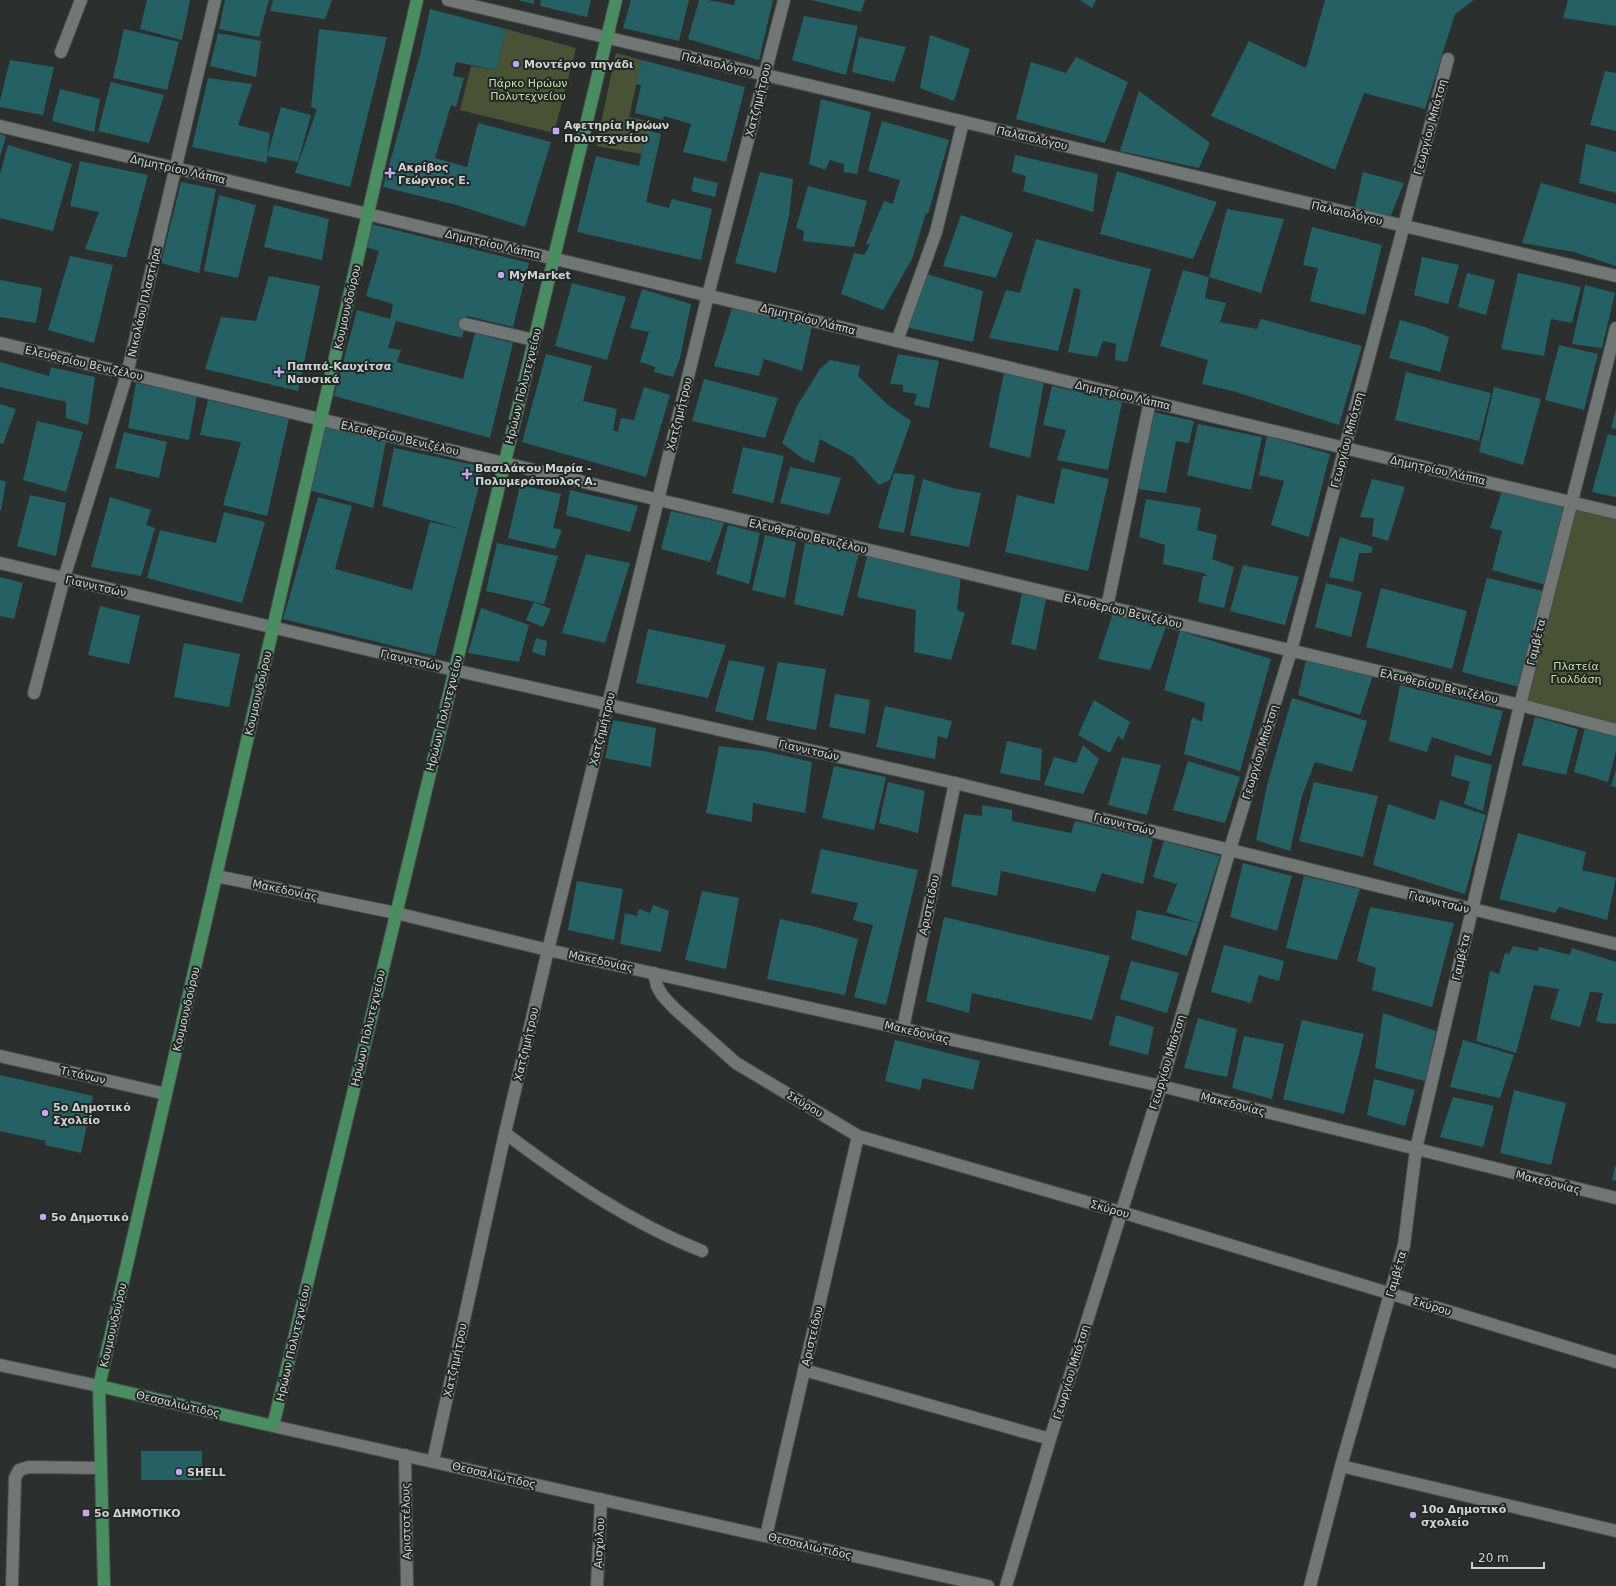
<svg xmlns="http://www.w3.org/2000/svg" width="1616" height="1586" viewBox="0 0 1616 1586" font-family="'DejaVu Sans',sans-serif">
<rect width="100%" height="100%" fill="#2b302f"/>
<g fill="#475334">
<path d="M506,29L576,48L554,133L460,110L471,66L496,70Z"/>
<path d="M616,53L642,60L629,117L648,121L641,154L596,146Z"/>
<path d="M1576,507L1616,517V724L1527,701Z"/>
</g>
<g fill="#246064">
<path d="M147,0H190L182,40L140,29Z"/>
<path d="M225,0H269L259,37L219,29Z"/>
<path d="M273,0H332L325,19L270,11Z"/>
<path d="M517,0H534V4Z"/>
<path d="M541,0H591L587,17L540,6Z"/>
<path d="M631,0H689L679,41L623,28Z"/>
<path d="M699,0H708L734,5L735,0H773L759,60L688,39Z"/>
<path d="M811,0H865L861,12Z"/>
<path d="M1080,0H1096L1092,8Z"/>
<path d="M1325,0H1474L1455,14L1425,109L1364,93L1335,170L1211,116L1249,41L1306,68Z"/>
<path d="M1568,0H1616V26L1563,18Z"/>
<path d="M430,9L506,29L496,70L456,62L453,76L464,78L456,107L451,105L435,158L467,167L478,123L551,142L525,227L457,205L383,187L420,55Z"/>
<path d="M804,16L858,26L846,75L792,60Z"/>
<path d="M124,29L179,42L167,90L113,78Z"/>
<path d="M319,29L387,37L350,187L295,173L317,109L311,107Z"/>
<path d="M218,33L261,41L256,77L210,66Z"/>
<path d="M930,35L970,49L954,101L920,88Z"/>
<path d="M859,37L906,47L894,82L852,72Z"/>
<path d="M1076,57L1128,82L1105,143L1016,119L1031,62L1066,73Z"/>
<path d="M10,60L54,67L43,115L0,107V101Z"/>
<path d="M642,60L745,87L726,162L683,152L691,124L664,116L663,120L635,113L641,85L636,84Z"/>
<path d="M1605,71L1616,73V131L1590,125Z"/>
<path d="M208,78L252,84L238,125L270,133L267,156L281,107L311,115L298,162L267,156V163L192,147Z"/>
<path d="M111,82L164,95L149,143L98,131Z"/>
<path d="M60,89L100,99L94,132L52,121Z"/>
<path d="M1139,91L1210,143L1199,168L1120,151Z"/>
<path d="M821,99L871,112L857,174L844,172V164L830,160L825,170L809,164Z"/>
<path d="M882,121L949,140L928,214L926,213L912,259L883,310L841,294L854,253L864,255L870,245L866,244L884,201L893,204L900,180L868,171Z"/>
<path d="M646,130L661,134L646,202L669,208L672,199L712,209L701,260L577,232L596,156L639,166Z"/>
<path d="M0,134L6,136L0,157Z"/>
<path d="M1586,144L1616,152V193L1579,183Z"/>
<path d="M8,145L72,164L53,231L0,218V174Z"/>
<path d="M1015,155L1098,174L1093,212L1023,191L1026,176L1012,172Z"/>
<path d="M80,161L148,175L126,258L85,249L99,212L70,206Z"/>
<path d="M1117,171L1217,202L1193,259L1100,234Z"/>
<path d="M760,172L793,179L789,216L776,273L735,263Z"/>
<path d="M1363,172L1404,183L1389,220L1354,211Z"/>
<path d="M694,177L718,183L715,197L691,191Z"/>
<path d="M181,182L216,189L199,273L161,263Z"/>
<path d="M1541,183L1616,204V266L1574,252L1522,243Z"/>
<path d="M808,186L867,201L854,247L803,241L804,231L796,228Z"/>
<path d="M219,195L256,205L238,278L204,271Z"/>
<path d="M274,205L329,219L322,260L264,247Z"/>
<path d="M1227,209L1284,219L1261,293L1209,277Z"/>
<path d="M961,215L1013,233L996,278L943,266Z"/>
<path d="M371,224L529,263L513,327L467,316L462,338L396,321L388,348L401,350L397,362L463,379L475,333L513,343L490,438L334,396L357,310L390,319L393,304L366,296L379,251L365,247Z"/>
<path d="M1312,227L1382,245L1365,315L1310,301L1318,268L1303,265Z"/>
<path d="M1036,239L1110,259L1151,269L1127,362L1115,360L1116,344L1103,341L1097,357L1068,352L1081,290L1074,288L1058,351L989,338L1006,290L1020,293Z"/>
<path d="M70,256L113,265L94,343L48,330Z"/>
<path d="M1422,257L1459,265L1448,304L1414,295Z"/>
<path d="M1183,270L1209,277L1205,298L1226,303L1220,322L1257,329L1261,319L1362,346L1339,425L1236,392L1202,384L1208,360L1160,346Z"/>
<path d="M1467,273L1495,280L1486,315L1458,307Z"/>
<path d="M1518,273L1581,287L1572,323L1551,319L1544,356L1501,349Z"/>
<path d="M927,274L983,291L973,342L905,327Z"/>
<path d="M269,276L320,286L298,391L205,369L221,317L256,321Z"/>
<path d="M0,280L42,288L36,323L0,317Z"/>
<path d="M572,283L626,297L607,360L555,346Z"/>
<path d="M1585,285L1615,293L1602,348L1572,344Z"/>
<path d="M642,289L691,304L680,358L673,377L654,372L655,367L640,362L649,332L630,328Z"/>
<path d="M732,308L812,327L802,371L764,359L759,376L714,366Z"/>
<path d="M1400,320L1425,327L1449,337L1440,372L1389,358Z"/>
<path d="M1559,345L1598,354L1584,410L1545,400Z"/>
<path d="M546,354L592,366L583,401L617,409L613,430L618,432L621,418L634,420L644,387L670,395L646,477L522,442Z"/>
<path d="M898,354L939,361L929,408L914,405L917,394L903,392V385L890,384Z"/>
<path d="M830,360L860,366L858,376L888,405L911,421L890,480L879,485L853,457L820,439L814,463L802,458L782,443L797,406L820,369Z"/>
<path d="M0,362L49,376L51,367L95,377L88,425L66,418V402L0,387Z"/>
<path d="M1005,368L1045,377L1030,458L989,447Z"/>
<path d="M1406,372L1491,393L1479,441L1395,420Z"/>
<path d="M704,379L778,398L765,438L692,421Z"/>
<path d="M136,383L197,396L189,440L128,428Z"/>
<path d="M1052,386L1122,402L1108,470L1057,460L1066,430L1043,425Z"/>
<path d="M1494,387L1541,399L1523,465L1479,452Z"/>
<path d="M208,400L289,419L267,516L223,505L241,442L200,435Z"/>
<path d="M0,404L16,409L3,444L0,443Z"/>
<path d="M1616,409V429L1611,428Z"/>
<path d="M1153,412L1194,421L1189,443L1176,441L1166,493L1138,489Z"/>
<path d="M37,421L83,432L66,492L23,480Z"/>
<path d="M1198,424L1262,437L1251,490L1187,475Z"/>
<path d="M322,426L386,441L373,508L309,490Z"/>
<path d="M124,432L167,442L159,478L115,468Z"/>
<path d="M1608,434L1616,436V497L1592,492Z"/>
<path d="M1267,436L1330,454L1309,537L1271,525L1284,481L1259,475Z"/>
<path d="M743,447L784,456L773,503L732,493Z"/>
<path d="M394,448L484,467L435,656L283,619L318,497L352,506L335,569L412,590L430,522L461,529L382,506Z"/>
<path d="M790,467L841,478L829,515L780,503Z"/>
<path d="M1062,468L1109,479L1088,571L1005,552L1017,495L1054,504Z"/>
<path d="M894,473L915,475L904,533L878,528Z"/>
<path d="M923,479L956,489L981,493L969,547L910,535Z"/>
<path d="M1372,479L1405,487L1388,541L1372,536L1374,518L1360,517Z"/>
<path d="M0,480L6,482L1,510H0Z"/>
<path d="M520,485L561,494L553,528L562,530L555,549L508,538Z"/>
<path d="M570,490L638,506L630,532L566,515Z"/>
<path d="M1502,491L1564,507L1546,585L1492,570L1502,531L1490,528Z"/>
<path d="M30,495L66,503L56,556L17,546Z"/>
<path d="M110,497L151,510L146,525L155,528L141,576L91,567Z"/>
<path d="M1146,499L1201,508L1197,530L1217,535L1212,559L1234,567L1224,608L1198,602L1203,576H1208L1203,573L1163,564L1165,545L1139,537Z"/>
<path d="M671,511L724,523L710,562L661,549Z"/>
<path d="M224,512L265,522L242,603L147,578L160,530L216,543Z"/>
<path d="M728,525L760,533L749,584L716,574Z"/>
<path d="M765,535L796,542L785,598L752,590Z"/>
<path d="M1340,537L1373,547L1371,553H1359L1353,582L1329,577Z"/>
<path d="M497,543L558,556L544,604L486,591Z"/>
<path d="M805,543L859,553L843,616L794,604Z"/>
<path d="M586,554L630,563L605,643L562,633Z"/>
<path d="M867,556L961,577L957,610L965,613L951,660L914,652L916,610L857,597Z"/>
<path d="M1243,565L1299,577L1285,625L1230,611Z"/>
<path d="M0,577L23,583L14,619L0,616Z"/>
<path d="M1487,578L1543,591L1519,687L1462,672Z"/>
<path d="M1326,583L1362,592L1351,637L1315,627Z"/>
<path d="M1381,588L1467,611L1452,669L1366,647Z"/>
<path d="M1022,593L1046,599L1036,650L1011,644Z"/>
<path d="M534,602L551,609L543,627L526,620Z"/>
<path d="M100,606L140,616L129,664L88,655Z"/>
<path d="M481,608L529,625L519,662L468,653Z"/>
<path d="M1113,613L1166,627L1150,670L1098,659Z"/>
<path d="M648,629L726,645L708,698L636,683Z"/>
<path d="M1180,631L1271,659L1240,771L1184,754L1192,717L1202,722L1205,703L1164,690Z"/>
<path d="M536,638L547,641L545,656L532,652Z"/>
<path d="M184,643L240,654L229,707L174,697Z"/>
<path d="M729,660L765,667L753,721L715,711Z"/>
<path d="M1306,660L1373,675L1360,715L1298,695Z"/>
<path d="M778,662L826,669L816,730L766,720Z"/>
<path d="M1400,685L1503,711L1491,756L1432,737L1427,752L1389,741Z"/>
<path d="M835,694L870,700L865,734L829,727Z"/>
<path d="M1292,698L1367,721L1352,772L1315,762L1302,796L1290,851L1256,840L1267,785Z"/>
<path d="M1094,700L1130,722L1123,740L1118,736L1110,753L1078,735Z"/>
<path d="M885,706L952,721L947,739L938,736L935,759L876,747Z"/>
<path d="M1535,717L1578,729L1566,775L1522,765Z"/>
<path d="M613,720L656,728L651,767L605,758Z"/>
<path d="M1585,727L1616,736V751L1608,782L1574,772Z"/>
<path d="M1007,741L1042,749L1040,781L1000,773Z"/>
<path d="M1083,745L1099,759L1083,794L1044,785L1054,757L1076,763Z"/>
<path d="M719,746L764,751L812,762L805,813L753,803L752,822L706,813Z"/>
<path d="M1455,755L1492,765L1483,811L1464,804L1470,782L1451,776Z"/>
<path d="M1122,757L1161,765L1147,815L1108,805Z"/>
<path d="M1188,761L1240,777L1225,823L1173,810Z"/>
<path d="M834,766L886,777L874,830L822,818Z"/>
<path d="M1616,769V787L1611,786Z"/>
<path d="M888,782L925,791L918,833L879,823Z"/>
<path d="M1314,782L1378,796L1363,857L1299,841Z"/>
<path d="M1440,800L1486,815L1465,894L1373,865L1388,804L1435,820Z"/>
<path d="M982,805L1012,810V821L1071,833L1075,821L1153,839L1143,884L1102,873L1095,892L1001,871L997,896L951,886L964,814L982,816Z"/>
<path d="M1518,833L1586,852L1582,870L1616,878L1607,920L1559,907L1555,913L1499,899Z"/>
<path d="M1164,841L1220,856L1199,923L1187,956L1131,939L1137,910L1199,923L1166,912L1177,884L1153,877Z"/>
<path d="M821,849L918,870L886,1005L854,997L873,925L853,920L858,903L811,893Z"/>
<path d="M1243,863L1292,876L1277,931L1230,917Z"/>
<path d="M1304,876L1360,889L1337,960L1286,948Z"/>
<path d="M577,881L623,889L614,940L568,930Z"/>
<path d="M702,891L739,898L726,969L685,960Z"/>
<path d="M653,905L669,911L661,952L620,944L625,913L637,916L639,909L650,913Z"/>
<path d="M1370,907L1454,923L1432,1007L1372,990L1376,968L1357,961Z"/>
<path d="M944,917L1110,956L1092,1020L972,993L969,1013L926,1001Z"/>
<path d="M780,919L820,928L858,939L845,995L767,979Z"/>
<path d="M1224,945L1284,961L1279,981L1259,975L1251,1003L1211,992Z"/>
<path d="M1513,946L1538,951L1539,947L1570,955L1572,948L1616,962V1024L1602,1023L1596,1021L1603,993L1590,992L1580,1027L1550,1019L1559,989L1534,985L1516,1053L1476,1041L1490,971L1499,974L1505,953L1509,954Z"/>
<path d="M1131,961L1179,973L1167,1013L1120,999Z"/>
<path d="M1383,1013L1436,1031L1425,1081L1375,1068Z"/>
<path d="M1116,1015L1154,1027L1148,1055L1109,1045Z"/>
<path d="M1198,1018L1237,1029L1227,1077L1184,1068Z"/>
<path d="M1302,1020L1364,1034L1344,1114L1283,1099Z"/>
<path d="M1244,1036L1284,1044L1272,1099L1232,1088Z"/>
<path d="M895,1040L980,1061L973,1090L923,1078L920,1090L885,1081Z"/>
<path d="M1463,1040L1514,1055L1500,1098L1450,1087Z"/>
<path d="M0,1075L93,1096L81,1153L45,1145L46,1141L0,1131Z"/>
<path d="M1374,1079L1415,1090L1405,1126L1367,1115Z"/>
<path d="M1514,1090L1566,1103L1551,1165L1500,1153Z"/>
<path d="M1453,1097L1494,1106L1483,1147L1440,1137Z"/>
<path d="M1615,1166H1616V1181L1612,1180Z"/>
<rect x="141" y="1451" width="61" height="29"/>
</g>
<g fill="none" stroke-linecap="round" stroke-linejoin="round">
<defs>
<g id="minor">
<path d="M448,0L1616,276"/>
<path d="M61,52L81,0"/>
<path d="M0,126L1616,513"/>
<path d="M465,324L534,340"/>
<path d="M897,341L936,232L963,122"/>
<path d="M0,343L1520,705L1616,730"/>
<path d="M0,563L454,670L955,783L1616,944"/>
<path d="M1107,607L1150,401"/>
<path d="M34,693L64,578L127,374L215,0"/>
<path d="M216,876L396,913L548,950L1161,1086L1616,1198"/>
<path d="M654,973L657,986L662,995L674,1008L736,1063L858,1136L1121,1212L1616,1362"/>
<path d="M903,1028L955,783"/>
<path d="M0,1056L166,1094"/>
<path d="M505,1133C566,1179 631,1223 702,1251"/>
<path d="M0,1365L99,1386"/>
<path d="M804,1370L1050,1439"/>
<path d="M273,1426L988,1586"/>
<path d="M405,1455L407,1586"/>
<path d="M433,1461L505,1133L548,950L708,295L784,0"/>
<path d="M1341,1466L1616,1531"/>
<path d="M766,1536L858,1136"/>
<path d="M12,1586L15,1478L19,1470L29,1467L101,1468"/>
<path d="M597,1586L601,1499"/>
<path d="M1006,1586L1050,1439L1161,1086L1230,849L1291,651L1448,59"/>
<path d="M1310,1586L1341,1466L1404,1245L1416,1149L1520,705L1616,328"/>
</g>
<g id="major">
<path d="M99,1386L273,1426L616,0"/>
<path d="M104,1586L99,1386L417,0"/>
</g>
</defs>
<use href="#minor" stroke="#494c4b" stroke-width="14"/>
<use href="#major" stroke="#494c4b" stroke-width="14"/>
<use href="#minor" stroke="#717775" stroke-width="12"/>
<use href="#major" stroke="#498d61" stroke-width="12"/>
</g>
<g fill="#c4a7f1" stroke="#212725" stroke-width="1.5">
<circle cx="516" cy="64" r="4"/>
<rect x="552" y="127" width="8" height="8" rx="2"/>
<path d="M388 167h4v4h4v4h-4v4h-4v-4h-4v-4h4z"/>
<circle cx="501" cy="275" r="4"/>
<path d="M277 366h4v4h4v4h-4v4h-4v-4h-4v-4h4z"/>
<path d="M465 468h4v4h4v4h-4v4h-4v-4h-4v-4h4z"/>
<circle cx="45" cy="1113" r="4"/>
<circle cx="43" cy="1217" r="4"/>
<circle cx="179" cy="1472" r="4"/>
<rect x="82" y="1509" width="8" height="8" rx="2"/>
<circle cx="1413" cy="1515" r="4"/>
</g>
<g text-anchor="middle" stroke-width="4" stroke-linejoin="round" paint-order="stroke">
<g font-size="11" font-weight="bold" fill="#d0d3d2" stroke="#212725" text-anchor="start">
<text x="524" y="68">Μοντέρνο πηγάδι</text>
<text x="564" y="129">Αφετηρία Ηρώων<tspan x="564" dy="13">Πολυτεχνείου</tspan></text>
<text x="398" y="171">Ακρίβος<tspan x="398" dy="13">Γεώργιος Ε.</tspan></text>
<text x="509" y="279">MyMarket</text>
<text x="287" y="370">Παππά-Καυχίτσα<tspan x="287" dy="13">Ναυσικά</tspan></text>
<text x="475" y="472">Βασιλάκου Μαρία -<tspan x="475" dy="13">Πολυμερόπουλος Α.</tspan></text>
<text x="53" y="1111">5ο Δημοτικό<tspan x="53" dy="13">Σχολείο</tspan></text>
<text x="51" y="1221">5ο Δημοτικό</text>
<text x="187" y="1476">SHELL</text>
<text x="1421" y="1513">10ο Δημοτικό<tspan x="1421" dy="13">σχολείο</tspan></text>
<text x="94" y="1517">5ο ΔΗΜΟΤΙΚΟ</text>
</g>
<g font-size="11" fill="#d0d3d2" stroke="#212725">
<text transform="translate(717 64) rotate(13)" y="4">Παλαιολόγου</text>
<text transform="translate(758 100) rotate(-76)" y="4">Χατζημήτρου</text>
<text transform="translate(1430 127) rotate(-75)" y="4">Γεωργίου Μπότση</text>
<text transform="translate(1032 138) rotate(13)" y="4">Παλαιολόγου</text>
<text transform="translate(178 169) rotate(13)" y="4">Δημητρίου Λάππα</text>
<text transform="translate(1347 213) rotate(13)" y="4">Παλαιολόγου</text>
<text transform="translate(493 244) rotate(13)" y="4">Δημητρίου Λάππα</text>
<text transform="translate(144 302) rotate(-77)" y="4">Νικολάου Πλαστήρα</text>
<text transform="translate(347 307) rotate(-77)" y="4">Κουμουνδούρου</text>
<text transform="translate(808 319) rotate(14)" y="4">Δημητρίου Λάππα</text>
<text transform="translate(84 363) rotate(13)" y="4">Ελευθερίου Βενιζέλου</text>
<text transform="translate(523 386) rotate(-76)" y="4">Ηρώων Πολυτεχνείου</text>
<text transform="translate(1123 395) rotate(13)" y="4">Δημητρίου Λάππα</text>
<text transform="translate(679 414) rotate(-76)" y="4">Χατζημήτρου</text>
<text transform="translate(400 438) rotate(13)" y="4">Ελευθερίου Βενιζέλου</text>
<text transform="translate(1347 440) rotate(-75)" y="4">Γεωργίου Μπότση</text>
<text transform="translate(1438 470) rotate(13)" y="4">Δημητρίου Λάππα</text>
<text transform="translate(808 536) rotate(13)" y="4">Ελευθερίου Βενιζέλου</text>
<text transform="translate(96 586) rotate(13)" y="4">Γιαννιτσών</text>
<text transform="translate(1123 611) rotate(13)" y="4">Ελευθερίου Βενιζέλου</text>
<text transform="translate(1536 642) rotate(-76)" y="4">Γαμβέτα</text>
<text transform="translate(411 660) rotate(13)" y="4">Γιαννιτσών</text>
<text transform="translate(1439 686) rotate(13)" y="4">Ελευθερίου Βενιζέλου</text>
<text transform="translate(258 693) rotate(-77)" y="4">Κουμουνδούρου</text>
<text transform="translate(444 713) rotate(-76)" y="4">Ηρώων Πολυτεχνείου</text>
<text transform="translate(602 729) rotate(-76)" y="4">Χατζημήτρου</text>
<text transform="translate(809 750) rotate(13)" y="4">Γιαννιτσών</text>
<text transform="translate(1260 752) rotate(-73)" y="4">Γεωργίου Μπότση</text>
<text transform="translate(1124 824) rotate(14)" y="4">Γιαννιτσών</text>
<text transform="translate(285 890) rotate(12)" y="4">Μακεδονίας</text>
<text transform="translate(1439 902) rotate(14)" y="4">Γιαννιτσών</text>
<text transform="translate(929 905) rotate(-78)" y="4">Αριστείδου</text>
<text transform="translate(1461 957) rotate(-77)" y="4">Γαμβέτα</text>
<text transform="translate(601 961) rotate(12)" y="4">Μακεδονίας</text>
<text transform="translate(186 1009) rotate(-77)" y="4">Κουμουνδούρου</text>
<text transform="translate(368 1028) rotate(-77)" y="4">Ηρώων Πολυτεχνείου</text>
<text transform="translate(917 1032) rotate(13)" y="4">Μακεδονίας</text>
<text transform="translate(526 1044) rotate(-77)" y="4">Χατζημήτρου</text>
<text transform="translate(1167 1062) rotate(-73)" y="4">Γεωργίου Μπότση</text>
<text transform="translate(83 1075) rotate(13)" y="4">Τιτάνων</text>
<text transform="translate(805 1104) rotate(31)" y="4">Σκύρου</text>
<text transform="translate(1233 1104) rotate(14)" y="4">Μακεδονίας</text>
<text transform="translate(1548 1182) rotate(14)" y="4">Μακεδονίας</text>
<text transform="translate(1110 1209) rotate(16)" y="4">Σκύρου</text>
<text transform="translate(1396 1274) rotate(-74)" y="4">Γαμβέτα</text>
<text transform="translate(1432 1306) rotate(17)" y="4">Σκύρου</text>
<text transform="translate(113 1325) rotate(-77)" y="4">Κουμουνδούρου</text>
<text transform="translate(812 1336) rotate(-77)" y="4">Αριστείδου</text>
<text transform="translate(293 1343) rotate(-77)" y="4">Ηρώων Πολυτεχνείου</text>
<text transform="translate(455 1360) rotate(-78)" y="4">Χατζημήτρου</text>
<text transform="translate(1071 1372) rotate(-73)" y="4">Γεωργίου Μπότση</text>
<text transform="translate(178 1404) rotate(13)" y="4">Θεσσαλιώτιδος</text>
<text transform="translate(494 1475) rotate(13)" y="4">Θεσσαλιώτιδος</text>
<text transform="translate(406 1521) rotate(-91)" y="4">Αριστοτέλους</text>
<text transform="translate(599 1543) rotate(-87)" y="4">Αισχύλου</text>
<text transform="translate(810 1546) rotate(13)" y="4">Θεσσαλιώτιδος</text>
</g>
<g font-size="11" fill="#c6df9d" stroke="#212725">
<text x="528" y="87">Πάρκο Ηρώων<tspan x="528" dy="13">Πολυτεχνείου</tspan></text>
<text x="1576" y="670">Πλατεία<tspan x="1576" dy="13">Γιολδάση</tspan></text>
</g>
</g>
<path d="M1472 1562v6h72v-6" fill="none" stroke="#d0d3d2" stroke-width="2"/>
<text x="1478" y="1562" font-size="12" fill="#d0d3d2" stroke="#212725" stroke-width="3" paint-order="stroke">20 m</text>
</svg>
